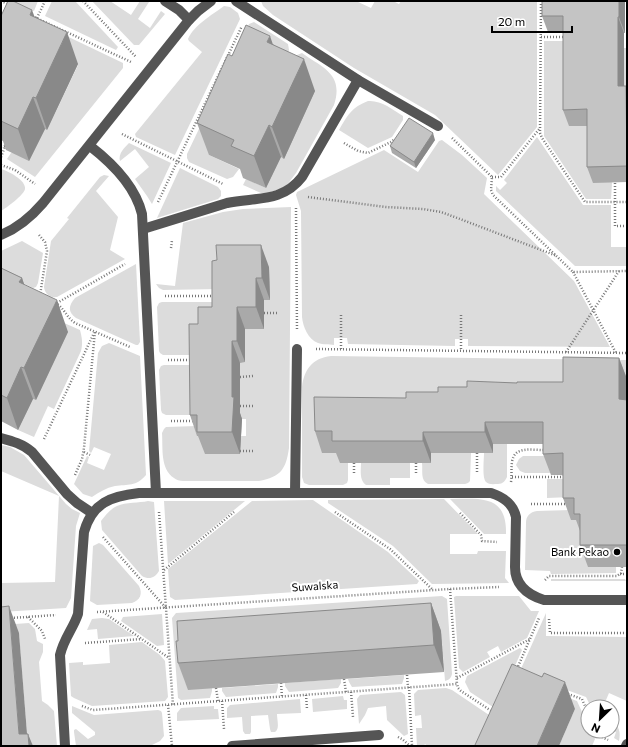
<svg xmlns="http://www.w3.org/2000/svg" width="628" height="747" viewBox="0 0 628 747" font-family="Commissioner,sans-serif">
<rect width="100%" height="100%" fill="#fff"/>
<g fill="#dcdcdc">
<path d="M12,1H38L34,11Z"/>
<path d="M52,1H75L118,47L116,50L45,16Z"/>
<path d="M92,1H110L131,15L140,1H147L149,2L138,19L150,28L161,11L165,14L139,45H134Z"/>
<path d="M261,1H356L371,8L375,1H393L399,4L401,1H537V127L498,175L435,115L354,68L273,15L263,6Z"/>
<path d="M224,6L230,7L238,13L240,19L175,155L136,137L135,134L202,52L189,41L188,39C194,25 212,15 224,6Z"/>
<path d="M254,22L288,44L289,50L281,68L209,155L239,169L233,177L227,179L189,162L187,158V154L249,24Z"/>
<path d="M54,30L123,63V68L35,177L7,159L11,153L45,129L47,130L78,65Z"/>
<path d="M544,41H569V126H593L612,183L611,199H586L544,136Z"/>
<rect x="624" y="48" width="3" height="54"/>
<path d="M302,53C323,68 344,74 334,105L296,173L287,185L282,188L266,194L261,193L243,185L246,179L266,188L281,157L284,158L286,77L297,55Z"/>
<path d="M368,101C381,100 392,109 403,116V120L392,137L368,148L339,130C347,116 352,107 368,101Z"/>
<path d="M537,137L583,205H611V247H627V266H575L496,191V186L500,190L507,183L504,180Z"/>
<path d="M442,140L462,155L487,178L484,194L574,281L610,347L468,346V339H455V346L348,344L347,338H334V345C329,344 323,345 318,343C308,339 303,327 302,317L301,211L296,195L297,192L384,150L418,172L439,141Z"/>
<path d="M129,143L171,163L152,204L147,196L135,179L149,167L135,149L120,161C118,154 124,148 129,143Z"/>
<path d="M180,168L218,187L221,191V196L218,199L157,218Z"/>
<path d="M1,169C8,171 26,180 25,189C24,195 6,208 1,211Z"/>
<path d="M104,175L109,176L96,191L118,217L110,250L125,259L57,297C50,298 45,294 44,287L51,241L69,219L67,218L100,177Z"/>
<path d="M291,207L289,448C286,469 281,477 259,481H183C180,481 176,480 174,478C160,469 163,448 162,433L164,429L166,427L197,426V436H246V419H240V329H264V300L270,299L220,289L163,290L159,288L156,284L175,286L183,223L223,212L243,209Z"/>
<path d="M22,241L43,253L38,283L36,287L33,288L1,273V251Z"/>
<path d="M136,264L140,342L138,345H136L76,318C68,312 68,306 75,298Z"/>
<path d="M162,302H220L197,355H163L160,353L159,351L157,307L159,303Z"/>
<path d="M37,311L80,330C82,338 83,343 81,351L54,409L48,406L34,437L18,430L33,399L36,400L68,332Z"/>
<path d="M109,343L140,356L146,475C136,487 128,484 115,486C106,488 99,492 92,497L83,494L74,484L87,456L89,457L87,463L104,470L111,454L94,447L91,453L89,451L98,353L102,346Z"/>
<path d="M331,356L627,360V379L571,404L340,453V463H348V480L347,483L343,485H309L304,483L302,477V387C304,370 312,358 331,356Z"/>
<path d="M164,365H197V415H166L162,413L161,410L159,370L161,366Z"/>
<path d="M493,444H507V477C505,481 503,484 498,484C494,484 489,485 486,482C482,478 484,459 484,453H493Z"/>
<path d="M1,445L10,447L24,455L66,504L72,509L80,513L76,526L71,598L66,608L1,612V583L55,582L59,496L1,471Z"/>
<path d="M431,453H471L470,481L468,483L465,484H428C420,480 423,471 422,463H431Z"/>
<path d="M523,456H551V473H525L520,471L516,465L519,459Z"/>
<path d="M361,463H410V478H390V485H366C359,480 361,470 361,463Z"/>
<path d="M547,479H565L571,497L547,498Z"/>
<path d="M444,499L478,534H450V554H477L478,551H506L505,578L509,583L432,584L393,546L328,503V500Z"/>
<path d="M450,499C480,499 507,494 506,534H484Z"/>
<path d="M313,500L388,552L419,581L417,584L175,600L170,597L168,569L252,501Z"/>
<path d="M148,501L154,502L159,571C155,578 149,580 142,576L102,530L101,521C105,516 110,509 117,506C126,502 139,503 148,501Z"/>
<path d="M164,501H245L168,564Z"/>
<path d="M571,510L582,520L588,566L616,567V573L551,574L550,571L525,570L526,523C526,516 530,512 537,511Z"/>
<path d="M99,543L103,545L139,586C143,594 140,600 132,603L97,605L90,601L93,546Z"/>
<path d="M551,579H625L626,581H551Z"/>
<path d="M442,596L447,599L452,674C451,678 449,680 445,681L441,631L212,688V691L210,698L181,700L178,698L172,618L176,613Z"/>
<path d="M456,596H519L531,611H539L527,638L501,652L498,646L487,652L490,657L463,672L459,668L454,597Z"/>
<path d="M546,613V636L627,637V701L609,693L603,707H591L586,697L523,674L520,671Z"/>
<path d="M162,614L164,645L157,646L121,621L123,617Z"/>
<path d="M102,618L109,619L134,636L98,639L97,629L87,630L92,619Z"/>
<path d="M29,623L35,629L37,641L43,644V652L39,662L42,701L48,705L54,711L57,746H28L19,634L1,625Z"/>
<path d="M142,642L160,655L165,661L168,697L165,701L92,706L74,698L71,696L69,663L83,662V665L110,663L109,645Z"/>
<path d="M520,648L522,650L496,709L470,692L465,682L467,676Z"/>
<path d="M404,675V678L402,684L352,687L349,682L348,679Z"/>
<path d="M341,679V683L338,688L289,692L285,686V683Z"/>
<path d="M520,680L577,701L588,725V731H591L595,739L592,746H559L575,709Z"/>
<path d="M278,684V687L276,693L226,697L222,691V688Z"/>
<path d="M446,688L452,690L492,717L480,746H427L425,744L424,746H417L416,728H422L421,715L415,716L414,694L418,690Z"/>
<path d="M401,692L405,695L408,734L404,736L387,720L386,706L368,708L365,715L359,724L357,699L360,695Z"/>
<path d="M343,696L344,700H347V709L313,712L312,699Z"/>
<path d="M300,699L301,713L277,714C277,720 280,729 275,732H271L270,729L268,715L251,716V732L250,734H245L243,731L242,717L227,718V708L230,705Z"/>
<path d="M72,706L94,715L158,710L161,711L162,713L164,736L160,741L150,746H76L74,732V730L76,729L88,739L95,735V732L72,713Z"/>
<path d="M214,706V709H218L219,719L177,721V713L181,708Z"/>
<path d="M612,720C619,726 621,732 619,741L614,738L616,732L612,730Z"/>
</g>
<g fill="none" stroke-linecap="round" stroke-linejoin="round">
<g stroke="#777" stroke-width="2.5" stroke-dasharray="1 2" stroke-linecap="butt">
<path d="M1,1L10,5"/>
<path d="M83,1L136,57"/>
<path d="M541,1L540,133L542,138L585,202H627"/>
<path d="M32,16L131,62"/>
<path d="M37,18L45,1"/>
<path d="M541,37H566"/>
<path d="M122,134L223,184"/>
<path d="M452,138L492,177L491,190L493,195L573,272L627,271"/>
<path d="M344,143L358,151L368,153L391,142L395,139"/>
<path d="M1,147L5,146"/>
<path d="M1,157L6,144"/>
<path d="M1,165L15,170L35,184"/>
<path d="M492,177H501L540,128"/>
<path d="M615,183V226H627"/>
<path d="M308,197L386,207L423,209L441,212L460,219L557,256"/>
<path d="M158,202L242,26"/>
<path d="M296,208L297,331"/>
<path d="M39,235L45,242L47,251L40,295"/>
<path d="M171,248L172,240"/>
<path d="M573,272L616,353"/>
<path d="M165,296H214"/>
<path d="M55,303C64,307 66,317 75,323L130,347"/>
<path d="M57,303L125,264"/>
<path d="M264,313H277"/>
<path d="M341,315V349"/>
<path d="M461,315V351"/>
<path d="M316,349L627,353"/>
<path d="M566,352L619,271"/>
<path d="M168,360H191"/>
<path d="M240,377L253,376"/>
<path d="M240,406H253"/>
<path d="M171,421H194"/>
<path d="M44,439L94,333"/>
<path d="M240,451H253"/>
<path d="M84,452L90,455"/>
<path d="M477,453V474"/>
<path d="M354,463V474"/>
<path d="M416,463V474"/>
<path d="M75,475L82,459L84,448L95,331"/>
<path d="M512,477H561L562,475"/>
<path d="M511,482C512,475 511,469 512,462C514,446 531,450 543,450L546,448"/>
<path d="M531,504H568"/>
<path d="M159,512L173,705"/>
<path d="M335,512L390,549L433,590"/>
<path d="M460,513L481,535L482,541L497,542"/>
<path d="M103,537L166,608"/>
<path d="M164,570L234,512"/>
<path d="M620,574H627"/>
<path d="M545,580L549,576H617L621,573L622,567"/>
<path d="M450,589L457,684"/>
<path d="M97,612L450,589L499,587"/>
<path d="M103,612L169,658"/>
<path d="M28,617L42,631L45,639"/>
<path d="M11,618L56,615"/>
<path d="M549,619L550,633H627"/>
<path d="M85,643L142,639"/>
<path d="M517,669L539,618"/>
<path d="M407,675L408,687"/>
<path d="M457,678L530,639"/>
<path d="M344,679L346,692"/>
<path d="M281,683L282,697"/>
<path d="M409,687L412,746"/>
<path d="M216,688L218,701"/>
<path d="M351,692L353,717"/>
<path d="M568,694L582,699L588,713"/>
<path d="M306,695L307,709"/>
<path d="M222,701L224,729"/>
<path d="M168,705L172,746"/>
<path d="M82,706L93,710L457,684L458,688L461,691L493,712"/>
<path d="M596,731L598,735L608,740"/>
<path d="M398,737L402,739L410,746"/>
</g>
<g stroke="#555" stroke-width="10">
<path d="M165,1L179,10L189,20"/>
<path d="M236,1L358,80L438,126"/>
<path d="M90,146C112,163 135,185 142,214L156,493"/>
<path d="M143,229L227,203C255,197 282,203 302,177L358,80"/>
<path d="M1,235C18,228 31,217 43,203L189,20L198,11L211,1"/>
<path d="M1,438C12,441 23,444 32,452L67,494L77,503L92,513"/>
<path d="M295,493L297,349"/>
<path d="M65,746L60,655C64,638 73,629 78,614L84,532C92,503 111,496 139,493H491C503,497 513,503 516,517L515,567C515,586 528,595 544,600H627"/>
<path d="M232,746L379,735"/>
<path d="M626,746L627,744"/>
</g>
</g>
<g fill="#a9a9a9">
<path d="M625,1V33H624V86H626L627,88V182L593,183L587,167V126H569L563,110V32H548L542,16Z"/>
<path d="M1,16L35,18L78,64L47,130L45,129L29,161L6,150L3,141L1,140Z"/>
<path d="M273,44L315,91L284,159L281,157L266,188L243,178L240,169L209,155L197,123L232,56Z"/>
<path d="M435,140L416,168L392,153L390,146Z"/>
<path d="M269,267L270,300H264V329H245V362L240,363V413L242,419L240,454H205L198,436H197L190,415L198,324L212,307Z"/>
<path d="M1,268L22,278L24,285L68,332L36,400L33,399L18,430L1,421Z"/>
<path d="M619,358L627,379V567H588L580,545V531L576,520H571L563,498V475H551L543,454V444H493V453H431V463H340L336,453H322L315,431L406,398L467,387L517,383L563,382Z"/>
<path d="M431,603L441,631L444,672L188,690L178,663Z"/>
</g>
<g fill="#898989">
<path d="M619,1H625V33L619,17Z"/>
<path d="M32,10L44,42L30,15Z"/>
<path d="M618,17L624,33V102L618,86Z"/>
<path d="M67,32L78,64L47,130L36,98Z"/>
<path d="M270,36L281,68L267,42Z"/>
<path d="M304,59L315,91L284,159L272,127Z"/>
<path d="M626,86L627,88V167V166Z"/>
<path d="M33,97L45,129L29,161L18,129Z"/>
<path d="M269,125L281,157L266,188L254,156Z"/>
<path d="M433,133L435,140L416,168L414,162Z"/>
<path d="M261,245L269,267L270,300L262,278Z"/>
<path d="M22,278L33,310L19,282Z"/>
<path d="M256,278L264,300V329L256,307Z"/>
<path d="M57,300L68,332L36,400L24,368Z"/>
<path d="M237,307L245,329V362L237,341Z"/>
<path d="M232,341L240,363V413L242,419L240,454L232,432Z"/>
<path d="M619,358L627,379V421L619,399Z"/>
<path d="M21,367L33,399L18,430L7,398Z"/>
<path d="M485,422L493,444V453L485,432Z"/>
<path d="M423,432L431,453V463L423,441Z"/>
<path d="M431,603L441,631L444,672L434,645Z"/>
<path d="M9,606L19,633L28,746L19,734Z"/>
<path d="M565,682L575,709L559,746H537Z"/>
<path d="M28,734L33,746H29Z"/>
</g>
<g fill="#c4c4c4" stroke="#898989">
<path d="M8,1H13L32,10L30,15L67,32L36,98L33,97L18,129L1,121V16Z"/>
<path d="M542,1H619V17H618V86H626L627,166L587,167V109L563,110V16H542Z"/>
<path d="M246,25L270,36L267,42L304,59L272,127L269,125L254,156L231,146L234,140L197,123L228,54L232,56Z"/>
<path d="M409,118L433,133L414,162L390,146Z"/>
<path d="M216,245H261L262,278H256V307H237V341H232V397H234L232,432H197V415H190L189,324H198V307H212V261L217,260Z"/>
<path d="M1,268L22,278L19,282L57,300L24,368L21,367L7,398L1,395Z"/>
<path d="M563,357L619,358V399L627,400V545H580V514H574V498H563V453L543,454V422H485V432H423V441H332V431H315L314,397L406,398V392H438V387H467V381L517,383V382H563Z"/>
<path d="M431,603L434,645L178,663L176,641H178L177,621Z"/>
<path d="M9,606L19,734H28L29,746H1V607Z"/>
<path d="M512,664L542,677L544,673L565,682L537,746H476L475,745Z"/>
</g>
<circle fill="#000" stroke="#fff" stroke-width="1.5" cx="617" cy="552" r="4"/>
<g text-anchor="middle" stroke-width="4" stroke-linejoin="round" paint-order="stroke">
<g font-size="11" fill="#000" stroke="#fff" text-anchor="end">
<text x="609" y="556">Bank Pekao</text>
</g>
<g font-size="11" fill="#000" stroke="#fff">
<text transform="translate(315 586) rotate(-4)" y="4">Suwalska</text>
</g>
</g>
<rect width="628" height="747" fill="none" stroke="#000000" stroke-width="4"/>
<g transform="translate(600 719) rotate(205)"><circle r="19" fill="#ffffff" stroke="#999999"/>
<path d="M0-3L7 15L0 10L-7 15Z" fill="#000000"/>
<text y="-6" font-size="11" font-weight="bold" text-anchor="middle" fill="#000000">N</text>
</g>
<path d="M492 26v6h80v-6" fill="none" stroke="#000000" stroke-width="2"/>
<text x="498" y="26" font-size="12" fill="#000000" stroke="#ffffff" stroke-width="3" paint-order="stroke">20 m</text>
</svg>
